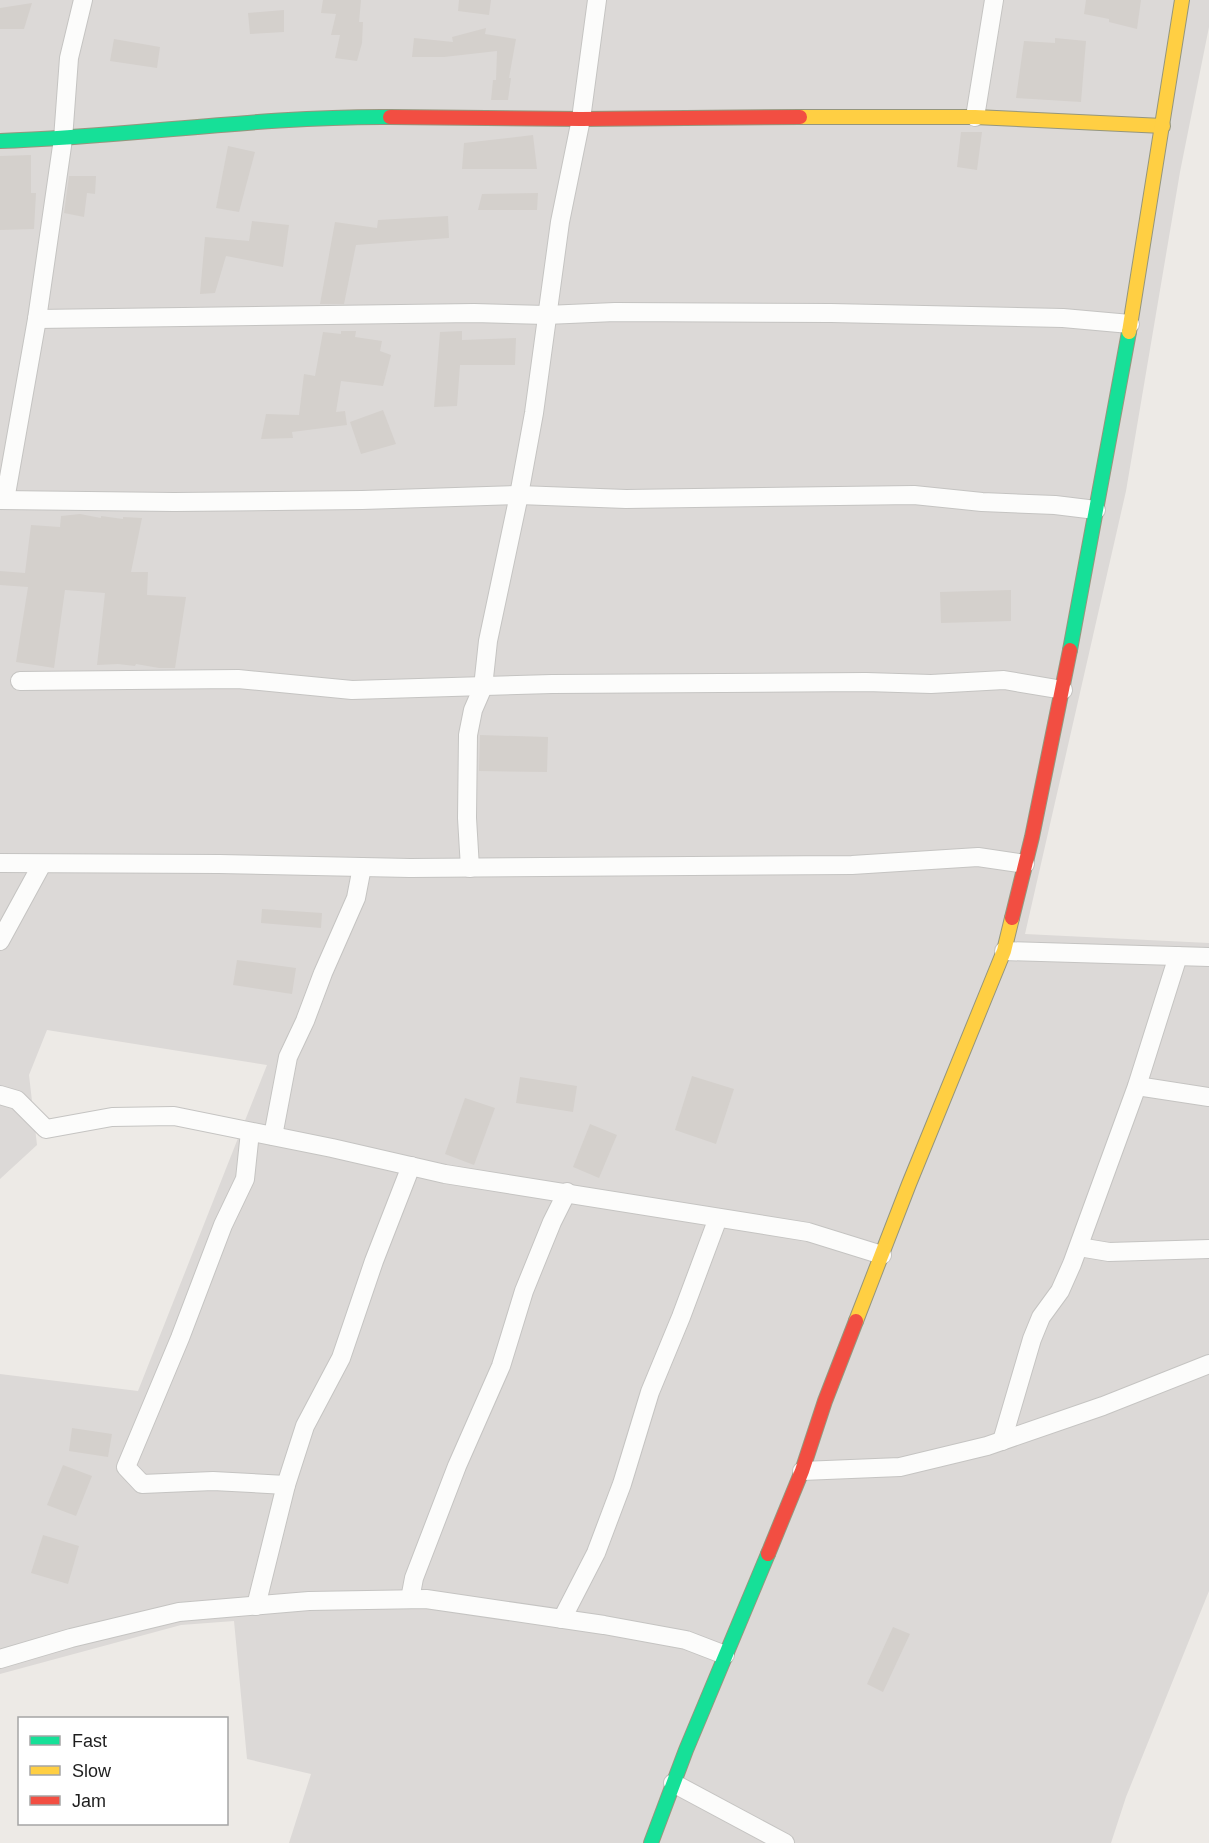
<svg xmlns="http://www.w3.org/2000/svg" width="1209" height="1843" viewBox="0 0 1209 1843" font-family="Helvetica,sans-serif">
<rect width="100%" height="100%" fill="#edeae6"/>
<path fill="#dcd9d7" d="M0,0H1209V27L1180,172L1126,491L1025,934L1209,943V1591L1126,1797L1111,1843H289L311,1774L247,1759L234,1621L181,1625L0,1674V1374L138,1391L267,1065L47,1030L29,1075L37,1145L0,1179Z"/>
<g fill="#d4d0cc">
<path d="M323,0H361L359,22H363L362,43L357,61L335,58L340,35H331L336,14L321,13Z"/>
<path d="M459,0H491L489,15L458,11Z"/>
<path d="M1086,0H1141L1137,29L1109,22V19L1084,14Z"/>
<path d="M32,3L24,29H0V8Z"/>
<path d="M284,10V32L250,34L248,13Z"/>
<path d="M486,28L485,34L516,39L509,78H511L508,100H491L493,80H496L497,51L444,57H412L414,38L453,42L452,37Z"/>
<path d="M1055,38L1086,41L1081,102L1016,98L1024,41L1055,43Z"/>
<path d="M114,39L160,47L157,68L110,61Z"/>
<path d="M961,132H982L977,170L957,167Z"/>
<path d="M533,135L537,169H462L464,143Z"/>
<path d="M228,146L255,152L239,212L216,208Z"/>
<path d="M31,155V193H36L34,229L0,230V156Z"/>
<path d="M69,176H96L95,194L87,193L84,217L64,213Z"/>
<path d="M538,193L537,210H478L482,194Z"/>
<path d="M448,216L449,238L356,245L344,304H320L335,222L377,228L378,220Z"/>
<path d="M252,221L289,225L283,267L226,256L215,293L200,294L205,237L249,241Z"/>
<path d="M341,331H356L355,337L382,341L380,351L391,355L383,386L341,381L336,412L345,411L347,425L292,432L293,438L261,439L266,414L299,415L304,374L315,376L323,332L341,334Z"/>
<path d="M462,331V340L516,338L515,365H460L457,406L434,407L440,332Z"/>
<path d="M383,410L396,444L361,454L350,422Z"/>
<path d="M80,514L101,518V516L123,519V517L142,518L131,572H148L147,595L186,597L175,668H159L136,664L135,666L118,664L97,665L105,593L65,590L54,668L16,662L28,587L0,585V571L25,573L31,525L60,527L61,516Z"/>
<path d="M1011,590V621L941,623L940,592Z"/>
<path d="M480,735L548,737L547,772L479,771Z"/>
<path d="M262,909L322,913L321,928L261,923Z"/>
<path d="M237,960L296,968L292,994L233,985Z"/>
<path d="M692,1076L734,1089L716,1144L675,1130Z"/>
<path d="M520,1077L577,1086L573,1112L516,1103Z"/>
<path d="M465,1098L495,1108L474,1165L445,1154Z"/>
<path d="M590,1124L617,1135L599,1178L573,1167Z"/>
<path d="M72,1428L112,1434L108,1457L69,1451Z"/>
<path d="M63,1465L92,1476L76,1516L47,1505Z"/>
<path d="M43,1535L79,1546L68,1584L31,1573Z"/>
<path d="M893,1627L910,1634L883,1692L867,1684Z"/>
</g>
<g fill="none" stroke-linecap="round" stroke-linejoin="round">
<defs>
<g id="street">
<path d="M975,117L994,0"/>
<path d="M37,319L474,313L546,315L615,312L831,313L1063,318L1130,324"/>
<path d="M0,500L174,502L362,500L519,495L626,499L914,495L982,502L1055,505L1096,510"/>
<path d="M5,500L37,319L63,139L69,58L83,0"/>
<path d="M20,681L238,679L352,690L552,684L866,682L931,684L1004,680L1063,690"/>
<path d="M0,863L219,864L410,868L852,865L978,857L1025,864"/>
<path d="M470,868L467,818L468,735L473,710L483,687L488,641L519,495L534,413L560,222L581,119L597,0"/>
<path d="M0,941L42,864"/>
<path d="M1004,951L1209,957"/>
<path d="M1137,1086L1209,1097"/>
<path d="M0,1095L17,1100L46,1129L112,1117L174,1116L332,1148L445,1174L808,1232L882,1255"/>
<path d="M250,1132L245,1179L223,1225L180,1338L126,1467L142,1484L213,1481L286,1485"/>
<path d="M273,1136L288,1057L305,1021L323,973L356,898L362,867"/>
<path d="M1079,1247L1109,1252L1209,1249"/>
<path d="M1002,1441L1032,1339L1041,1317L1060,1291L1072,1264L1137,1086L1178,956"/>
<path d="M802,1471L900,1467L987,1446L1103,1406L1209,1364"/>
<path d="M410,1599L414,1578L457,1466L501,1366L524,1291L552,1222L567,1192"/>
<path d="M256,1606L286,1485L305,1426L341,1358L374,1261L411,1166"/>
<path d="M562,1619L596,1553L622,1484L650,1392L681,1317L718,1218"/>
<path d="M0,1659L71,1638L179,1612L309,1601L426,1599L604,1625L686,1640L725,1655"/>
<path d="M673,1783L785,1843"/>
</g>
<g id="fast">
<path d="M0,141C130,137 259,116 390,117"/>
<path d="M1070,650L1129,332"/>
<path d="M651,1843L686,1750L768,1554"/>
</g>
<g id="slow">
<path d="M800,117H975L1163,126"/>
<path d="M1129,332L1182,0"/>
<path d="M856,1321L909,1184L1004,951L1012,918"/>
</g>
<g id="jam">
<path d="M390,117L581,119L800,117"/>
<path d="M1012,918L1032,837L1070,650"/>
<path d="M768,1554L802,1471L825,1401L856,1321"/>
</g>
</defs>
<use href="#street" stroke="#c5c4c2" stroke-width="20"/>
<use href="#fast" stroke="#95967d" stroke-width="16"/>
<use href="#slow" stroke="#95967d" stroke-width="16"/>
<use href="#jam" stroke="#95967d" stroke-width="16"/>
<use href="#street" stroke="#fcfcfb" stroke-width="18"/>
<use href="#fast" stroke="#16e098" stroke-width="14"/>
<use href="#slow" stroke="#ffcf43" stroke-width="14"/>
<use href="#jam" stroke="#f24e42" stroke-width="14"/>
</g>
<rect x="18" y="1717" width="210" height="108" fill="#ffffff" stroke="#a5a5a5" stroke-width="1.5"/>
<rect x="30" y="1736" width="30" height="9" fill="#16e098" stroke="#a5a5a5" stroke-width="1.5"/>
<text x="72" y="1747" font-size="18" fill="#1e1e1e">Fast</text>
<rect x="30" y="1766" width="30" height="9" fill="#ffcf43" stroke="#a5a5a5" stroke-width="1.5"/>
<text x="72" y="1777" font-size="18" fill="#1e1e1e">Slow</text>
<rect x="30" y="1796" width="30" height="9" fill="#f24e42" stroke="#a5a5a5" stroke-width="1.5"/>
<text x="72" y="1807" font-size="18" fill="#1e1e1e">Jam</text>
</svg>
